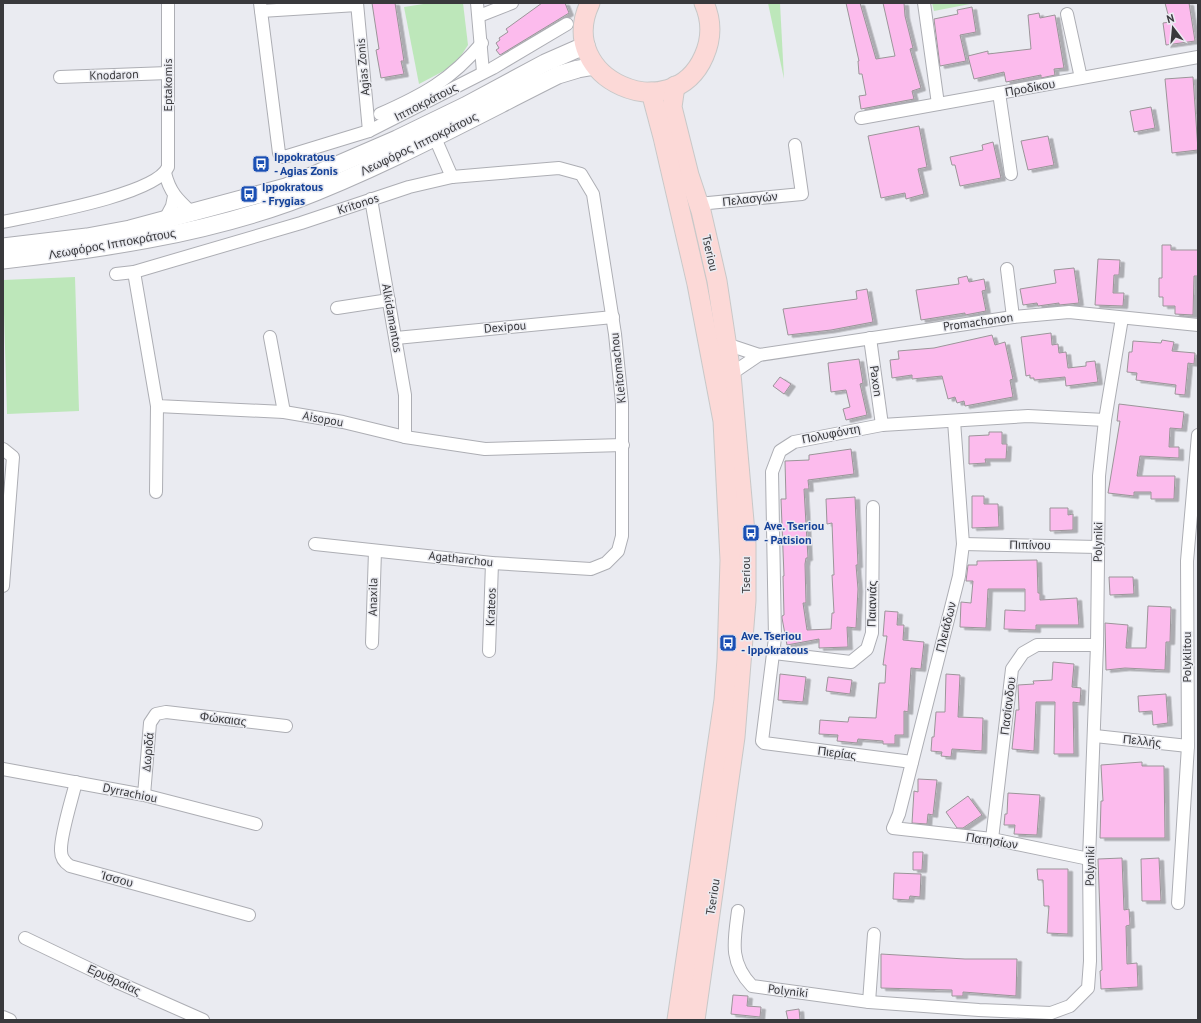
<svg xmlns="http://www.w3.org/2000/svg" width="1201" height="1023" viewBox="0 0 1201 1023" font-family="'PT Sans',sans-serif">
<defs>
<filter id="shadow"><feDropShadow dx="4.5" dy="2.5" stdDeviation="0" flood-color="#0004"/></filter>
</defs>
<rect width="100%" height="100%" fill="#eaebf1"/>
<g fill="#bde7ba">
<path d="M430,3H463L468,45L455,65L419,84L404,7Z"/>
<path d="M768,3H780L784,79Z"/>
<path d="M932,3H975L934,11Z"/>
<path d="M75,277L79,411L7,414L3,280Z"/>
</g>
<g fill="#fcbbed" stroke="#9b9599" filter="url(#shadow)">
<path d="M372,3H395L404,61H401L404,74L381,78L376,50L379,49Z"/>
<path d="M542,3H565L569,13L500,55L496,50L499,48L496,43L500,40L499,38L508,32L506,29Z"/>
<path d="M846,3H860L876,59L895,56L883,3H904L905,16L913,48L910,49L921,88L912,91L914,99L861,109L859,96L866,95L862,74H859L858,61H859Z"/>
<path d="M1165,3H1189L1195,41L1166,45L1163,23L1170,22Z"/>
<path d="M972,7L976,32L960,35L966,61L940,66L934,19L958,14L957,10Z"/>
<path d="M1039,13L1040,18L1055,15L1064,68L1054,69L1055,75L1041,78V75L1006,82L1004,72L974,79L968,56L988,51V54L1031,49L1028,15Z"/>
<path d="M1193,77L1198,150L1172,153L1165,79Z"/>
<path d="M1151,107L1155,128L1134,132L1130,111Z"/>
<path d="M919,126L927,167L918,169L924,194L906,199L905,193L881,198L868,136Z"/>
<path d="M1048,136L1054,165L1028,170L1021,141Z"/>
<path d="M993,142L1001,178L960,186L955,165H952L950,157L983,150L982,145Z"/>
<path d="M1162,245H1171V250H1198V276H1194L1193,315L1175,314V306H1163V297H1159V278H1162Z"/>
<path d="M1098,259L1120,260L1119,275H1114L1113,293H1124L1123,306L1095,305Z"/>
<path d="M1074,268L1079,303L1059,305V303L1038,306L1037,303L1023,305L1020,289L1056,283L1054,270Z"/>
<path d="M967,276L969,282L984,279L986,290L982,291L986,311L965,315V313L921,320L916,290L959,284L958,278Z"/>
<path d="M867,289L873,322L831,330L788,335L783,309L857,299L856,291Z"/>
<path d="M1051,333L1052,345L1058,344L1059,353L1066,352L1068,368L1086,366V362L1095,361L1098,382L1066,386L1065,377L1034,380V378H1030V375L1026,376L1021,337Z"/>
<path d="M992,335L995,345L1005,342L1013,379L1010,380L1013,397L965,406L964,401L957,403L955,397L948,399L942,376L912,379V375L892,378L890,360L899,359L898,351L934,348Z"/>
<path d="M1162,340L1174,342L1172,351L1195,353L1194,364L1188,363L1185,395L1175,394L1176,385L1136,380L1137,373L1127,372L1129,352H1132L1133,341L1161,343Z"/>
<path d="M859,359L863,383L860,384L867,415L846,420L843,409L850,407L846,390L831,392L828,363Z"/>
<path d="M780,377L791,384L784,394L773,386Z"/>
<path d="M1119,404L1184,412L1182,429L1170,428L1169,447H1179V458L1140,456L1137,476H1175L1174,499H1151V492H1134V496L1108,493L1120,421H1117Z"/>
<path d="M989,432H1002V444H1007L1006,459H985L986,463L969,464V436L989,435Z"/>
<path d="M851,449L854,474L808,480L809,489H804L808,558H806L805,564L806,603H803L807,630L831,629L832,613H834L832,575H834L832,523L827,524L826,499L855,497L858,565H856L858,589L856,628L847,627L848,647L819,648V639L787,645L782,618V616L784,615L783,576H784L781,499H786L785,461L809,460V455Z"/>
<path d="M972,496H984V504H998L999,527L972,528Z"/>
<path d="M1050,508H1068V515L1073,514V530L1050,531Z"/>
<path d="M1037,560L1038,593H1040V600L1077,598L1079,625H1036V630L1004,629L1005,610L1025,611V589H988L986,628L960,627L961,602L971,603L973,581H966L968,565H977V561Z"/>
<path d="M1109,577H1133L1134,594L1110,595Z"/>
<path d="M1148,606L1171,607L1170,642H1166L1165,670L1125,668L1106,670L1105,623L1128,625L1126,648H1146Z"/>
<path d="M885,611L898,612L897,625H904L903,640L924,642L921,669L911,668L908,712L904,711V735H895V744H883V741L858,739L857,743L837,741L838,735L819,734L820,720L848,722L849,717L876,718L879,683H885L886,665H883L887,636H883Z"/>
<path d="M1053,662L1074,664L1072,687L1081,688L1080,703L1073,702L1074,754H1054L1055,702H1036L1034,751L1012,749L1016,710H1019L1018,685L1034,684L1033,681L1052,680Z"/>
<path d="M780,674L806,677L803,702L778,700Z"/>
<path d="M946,674L960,675L958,717L983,718L982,751L952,749L951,757L941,756L942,752L931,751L932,737H934L936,712H945Z"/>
<path d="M828,677L852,680L850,694L826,691Z"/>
<path d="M1166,694L1168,723L1153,725L1152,711L1139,712L1138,696Z"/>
<path d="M1142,762V766H1164L1165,838H1100L1101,801H1103L1101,765Z"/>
<path d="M918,779L937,780L933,815L928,814L927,824L912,823L914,791L918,792Z"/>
<path d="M1008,793L1040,795L1037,835L1014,834L1015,825H1004L1005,814H1007Z"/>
<path d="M968,796L982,815L963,828H957L946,812Z"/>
<path d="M913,852H923L922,870H913Z"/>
<path d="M1122,858L1124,910L1129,909L1130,925L1126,926L1127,964L1137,963L1138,987L1101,989L1100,971L1102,970L1098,859Z"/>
<path d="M1159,858L1161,901H1142L1141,859Z"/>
<path d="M1037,869H1068V934L1047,933L1049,906H1044L1043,880H1038Z"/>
<path d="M894,873L921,874L920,897L910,896L909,900L893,899Z"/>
<path d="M881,954L965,959H1017L1016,996L963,992V996H952V990L881,988Z"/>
<path d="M733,995L748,996L747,1006L761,1007L760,1017L731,1014Z"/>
<path d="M799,1009L800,1020H788L786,1011Z"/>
</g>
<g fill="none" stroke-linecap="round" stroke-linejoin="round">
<defs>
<g id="street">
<path d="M260,3L279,153L284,157L369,131L493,68L567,24"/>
<path d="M357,3L369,131"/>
<path d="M477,3L483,72"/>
<path d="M924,3L938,104"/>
<path d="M261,11L357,5"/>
<path d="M1067,14L1081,78"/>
<path d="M479,16L512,3"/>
<path d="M60,77L168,73"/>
<path d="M999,93L1011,174"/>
<path d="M380,114C423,95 451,80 482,43"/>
<path d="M861,118L1198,57"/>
<path d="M435,138L452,177"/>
<path d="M165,173C170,193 178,200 192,213"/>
<path d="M371,199L405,395V437"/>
<path d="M698,204L802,194L795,145"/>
<path d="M164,221L172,206L174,196"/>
<path d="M3,222C35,215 156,195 168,167V3"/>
<path d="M1007,269L1013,317"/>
<path d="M134,272L157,406L284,412L343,422L405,437L485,449L623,445"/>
<path d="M116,274L134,272L301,223L409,187L452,177L559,168L581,174L593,194L615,334L622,403V536L618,551L606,563L591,569L492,563L315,544"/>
<path d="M337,308L389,300"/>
<path d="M270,337L284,412"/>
<path d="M396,338L613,317"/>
<path d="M870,338L882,425"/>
<path d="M726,344L759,355"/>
<path d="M731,374L759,355L1013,317L1069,312L1198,325"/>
<path d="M954,421L963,544L959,576L899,814L893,828L992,839L1089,859"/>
<path d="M3,449L13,457L3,586"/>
<path d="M156,492L157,406"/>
<path d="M963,544L1098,547"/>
<path d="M372,643L375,551"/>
<path d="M489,651L492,563"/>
<path d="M774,653L851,662L867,649L872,633L873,507"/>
<path d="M1095,736L1188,746"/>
<path d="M912,762L764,743L762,741L775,638L772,472L780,451L794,442L882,425L1028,416L1105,420"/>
<path d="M3,769L144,795L256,824"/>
<path d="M76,782C72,799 60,836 61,851C61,858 64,862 70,866L249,915"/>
<path d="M144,795L150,723L156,714L166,712L286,726"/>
<path d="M992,839L1012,669L1023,653L1037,645H1097"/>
<path d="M1178,903L1188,746L1187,561L1198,435"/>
<path d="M738,911C734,941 729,962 752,986L869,1002L979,1010L1051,1013L1070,1006L1088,988L1090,961L1089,859L1097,645L1099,476L1105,420L1122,318"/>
<path d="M25,938L117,982L203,1020"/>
<path d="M869,1002L874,934"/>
<path d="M3,1017L10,1020"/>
</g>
<g id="secondary">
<path d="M3,247L87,237L130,229L286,187L397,139L465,106L545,63L586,45"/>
<path d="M3,260C100,249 198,235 290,202C383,167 470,119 558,75L578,69L595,66"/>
</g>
<g id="primary">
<path d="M590,3C554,79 672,130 704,56C712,38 712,21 704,3"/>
<path d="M675,86L672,107L689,175L701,211L717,281L731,374L746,544V601L735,737L695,1020"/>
<path d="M651,92L663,137L697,284L723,421L730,560L727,659L724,700L677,1020"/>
</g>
</defs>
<use href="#street" stroke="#adaeb4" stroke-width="14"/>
<use href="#secondary" stroke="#adaeb4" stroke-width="19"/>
<use href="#primary" stroke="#c8c8c8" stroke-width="21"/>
<use href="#street" stroke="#fff" stroke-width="12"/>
<use href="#secondary" stroke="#fff" stroke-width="17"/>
<use href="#primary" stroke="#fcd9d7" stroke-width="19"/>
</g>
<defs>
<symbol id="bus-square" viewBox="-11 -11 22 22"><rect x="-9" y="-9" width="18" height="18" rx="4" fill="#1a4fb4" stroke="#eaebf1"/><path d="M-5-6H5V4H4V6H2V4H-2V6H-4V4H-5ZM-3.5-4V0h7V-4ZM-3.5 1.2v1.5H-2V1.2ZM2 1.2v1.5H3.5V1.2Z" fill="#fff"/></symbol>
</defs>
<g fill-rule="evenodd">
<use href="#bus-square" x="251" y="154" width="20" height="20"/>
<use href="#bus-square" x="239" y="184" width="20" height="20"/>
<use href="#bus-square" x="741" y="523" width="20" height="20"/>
<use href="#bus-square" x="718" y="633" width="20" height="20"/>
</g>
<g text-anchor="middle" stroke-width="3" stroke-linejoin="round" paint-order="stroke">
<g font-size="12" fill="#39393c" stroke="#eaebf1">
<text transform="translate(363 67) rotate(-95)" y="4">Agias Zonis</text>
<text transform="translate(114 75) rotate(-2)" y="4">Knodaron</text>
<text transform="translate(168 85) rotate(-90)" y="4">Eptakomis</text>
<text transform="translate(1030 88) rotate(-10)" y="4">Προδίκου</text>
<text transform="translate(426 102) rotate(-27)" y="4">Ιπποκράτους</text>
<text transform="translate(419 144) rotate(-26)" y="4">Λεωφόρος Ιπποκράτους</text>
<text transform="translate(750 199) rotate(-6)" y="4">Πελασγών</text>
<text transform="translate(358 204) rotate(-18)" y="4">Kritonos</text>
<text transform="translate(112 244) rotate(-10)" y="4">Λεωφόρος Ιπποκράτους</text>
<text transform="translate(710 253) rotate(77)" y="4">Tseriou</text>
<text transform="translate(392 318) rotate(80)" y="4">Alkidamantos</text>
<text transform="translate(978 322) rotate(-8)" y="4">Promachonon</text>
<text transform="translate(505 327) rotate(-5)" y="4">Dexipou</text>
<text transform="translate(618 368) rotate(-96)" y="4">Kleitomachou</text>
<text transform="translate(876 381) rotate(82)" y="4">Paxon</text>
<text transform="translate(323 419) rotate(10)" y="4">Aisopou</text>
<text transform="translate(831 434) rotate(-11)" y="4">Πολυφόντη</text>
<text transform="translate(1098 542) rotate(-89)" y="4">Polyniki</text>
<text transform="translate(1030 545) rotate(1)" y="4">Πιπίνου</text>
<text transform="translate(461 559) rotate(6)" y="4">Agatharchou</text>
<text transform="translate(746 575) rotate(-90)" y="4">Tseriou</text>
<text transform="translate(373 597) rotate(-89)" y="4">Anaxila</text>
<text transform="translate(872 604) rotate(-89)" y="4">Παιανιάς</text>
<text transform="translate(491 607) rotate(-88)" y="4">Krateos</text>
<text transform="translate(946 627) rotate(-76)" y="4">Πλειάδων</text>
<text transform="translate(1187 657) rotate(-90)" y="4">Polyklitou</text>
<text transform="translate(1008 706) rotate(-83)" y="4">Πασίανδου</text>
<text transform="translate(223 719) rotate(7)" y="4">Φώκαιας</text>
<text transform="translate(1142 741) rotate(6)" y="4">Πελλής</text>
<text transform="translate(148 752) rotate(-85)" y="4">Δωριδά</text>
<text transform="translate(837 753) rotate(7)" y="4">Πιερίας</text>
<text transform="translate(130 793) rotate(12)" y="4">Dyrrachiou</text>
<text transform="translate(992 841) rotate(9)" y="4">Πατησίων</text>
<text transform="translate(1090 866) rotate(-89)" y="4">Polyniki</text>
<text transform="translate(117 879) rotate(15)" y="4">Ίσσου</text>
<text transform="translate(713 897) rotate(-81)" y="4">Tseriou</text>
<text transform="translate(114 980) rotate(25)" y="4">Ερυθραίας</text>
<text transform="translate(788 991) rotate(7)" y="4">Polyniki</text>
</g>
<g font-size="12" font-weight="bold" fill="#164399" stroke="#eaebf1" text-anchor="start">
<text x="274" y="161">Ippokratous<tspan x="274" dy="14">- Agias Zonis</tspan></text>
<text x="262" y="191">Ippokratous<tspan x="262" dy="14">- Frygias</tspan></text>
<text x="764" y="530">Ave. Tseriou<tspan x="764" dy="14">- Patision</tspan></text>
<text x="741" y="640">Ave. Tseriou<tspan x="741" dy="14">- Ippokratous</tspan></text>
</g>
</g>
<rect width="1201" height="1023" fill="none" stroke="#39393c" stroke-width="8"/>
<g transform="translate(1173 28) rotate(344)" stroke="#eaebf1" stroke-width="3" paint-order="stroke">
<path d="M0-3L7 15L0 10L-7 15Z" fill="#39393c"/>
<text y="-6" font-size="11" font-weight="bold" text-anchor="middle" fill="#39393c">N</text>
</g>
</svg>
